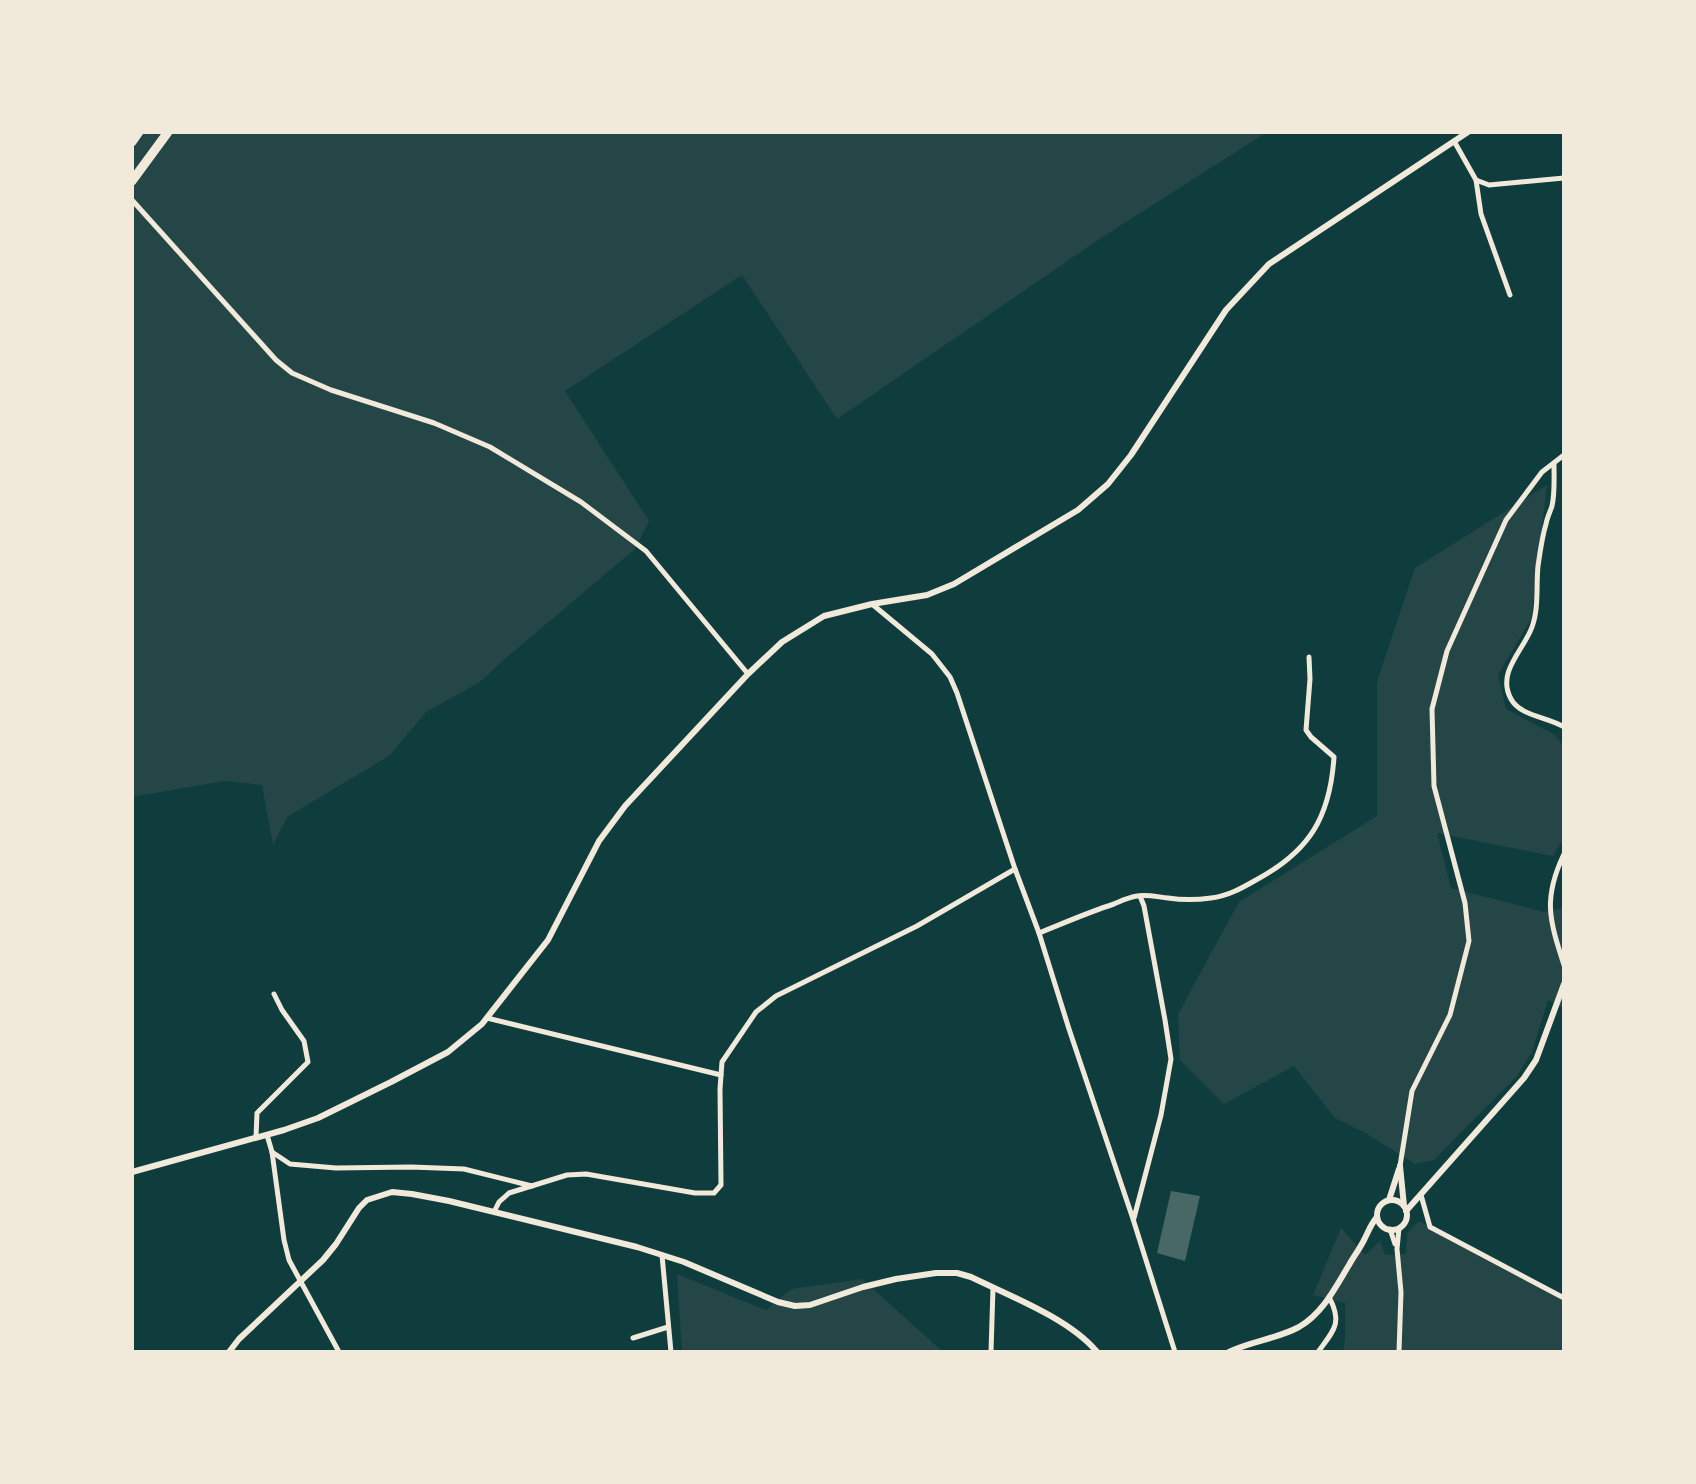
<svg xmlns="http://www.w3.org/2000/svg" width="1696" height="1484" viewBox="0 0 1696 1484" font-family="Arial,sans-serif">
<rect width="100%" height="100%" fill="#0f3d3e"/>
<g fill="#244646">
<path d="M132,132H1267L1101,238L837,419L742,275L565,391L649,521L635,549L507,657L480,682L426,712L389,756L287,817L273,845L262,785L224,781L132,797Z"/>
<path d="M1547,485L1531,619L1498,675L1506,709L1555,735L1564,747V837L1553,856L1437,833L1451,888L1544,912L1564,908V1008L1548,1000L1532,1052L1517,1076L1434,1160L1415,1164L1367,1134L1335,1118L1294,1066L1224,1104L1180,1060L1178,1014L1239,902L1377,816V682L1415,568Z"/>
<path d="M1419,1221L1564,1299V1352H1343L1345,1340V1303L1313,1295L1341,1228L1365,1255L1380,1241L1385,1255L1406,1254L1407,1233Z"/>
<path d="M677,1274L766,1310L791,1289L862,1279L943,1352H682Z"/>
</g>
<path fill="#486865" d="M1171,1191L1200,1196L1185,1261L1157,1253Z"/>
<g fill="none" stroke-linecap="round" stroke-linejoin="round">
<g stroke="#f1e9da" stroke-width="5">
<path d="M1454,141L1476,180L1489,185L1564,178"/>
<path d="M1476,180L1481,214L1510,295"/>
<path d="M132,200L276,360L292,373L331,390L434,423L490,447L581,502L646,551L748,674"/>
<path d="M1554,464C1554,478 1555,493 1552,506C1550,512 1547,518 1546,524C1542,537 1540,552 1538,566C1536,586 1539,608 1532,627C1524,650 1496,672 1511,699C1520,716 1548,717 1564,727"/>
<path d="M872,604L932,654L950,677L957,693L1015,869L1039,933L1069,1029L1133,1219L1175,1352"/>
<path d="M1564,854C1543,898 1549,919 1564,965"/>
<path d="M1039,933C1064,923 1089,912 1114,904C1121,901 1129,897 1137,896C1147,894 1158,897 1168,898C1181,900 1197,900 1211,898C1228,896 1242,888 1256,880C1310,851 1330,817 1334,757L1311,737L1306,730L1310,679L1309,657"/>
<path d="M487,1018L721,1075"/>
<path d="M267,1135L272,1152L284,1240L289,1260L339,1352"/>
<path d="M256,1137L257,1113L308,1062L304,1041L282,1010L274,994"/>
<path d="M272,1152L290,1164L336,1168L411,1167L464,1169L532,1186"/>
<path d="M1400,1166L1412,1091L1450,1015L1469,941L1465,903L1434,786L1432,709L1447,651L1506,520L1542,472L1564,455"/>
<path d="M1421,1195L1430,1227L1564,1298"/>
<path d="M494,1212L499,1202L509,1193L567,1175L586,1174L695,1193H714L721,1185L720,1089L722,1062L756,1012L776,996L917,926L1015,869"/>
<path d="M1134,1218L1161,1115L1171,1059L1165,1020L1144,906L1140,896"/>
<path d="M1399,1228L1397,1249L1401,1292L1399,1352"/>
<path d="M1390,1229L1395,1244"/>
<path d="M662,1255L671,1352"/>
<path d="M633,1338L668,1327"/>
<path d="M991,1352L993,1288"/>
<path d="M1318,1352C1334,1330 1343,1323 1329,1297"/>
</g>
<g stroke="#f1e9da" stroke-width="6">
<path d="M1400,1166L1404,1206"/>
<path d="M132,1172L284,1130L318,1118L391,1082L448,1052L482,1024L548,940L599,841L625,806L748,674L782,642L824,616L872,604L927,595L954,584L1078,510L1108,484L1131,455L1226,310L1269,264L1468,132"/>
<path d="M1389,1200L1399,1169"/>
<circle cx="1392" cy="1215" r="15"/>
<path d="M1406,1211L1524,1078L1536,1060L1564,984"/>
<path d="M229,1352L239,1339L323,1260L336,1244L359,1208L367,1200L392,1192L412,1194L449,1201L637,1247L684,1262L778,1302L795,1306L810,1305L863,1287L896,1279L936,1273H957L971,1277C1010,1296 1070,1319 1097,1352"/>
<path d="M1229,1352C1251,1341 1277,1339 1299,1327C1323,1313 1335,1288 1349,1265C1354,1256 1361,1247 1365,1238C1369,1230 1371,1224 1377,1217"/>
</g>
<g stroke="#f1e9da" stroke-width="9">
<path d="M132,142L139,132"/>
<path d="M132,181L168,132"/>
</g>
</g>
<rect width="1696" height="1484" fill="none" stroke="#f1e9da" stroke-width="268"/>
</svg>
